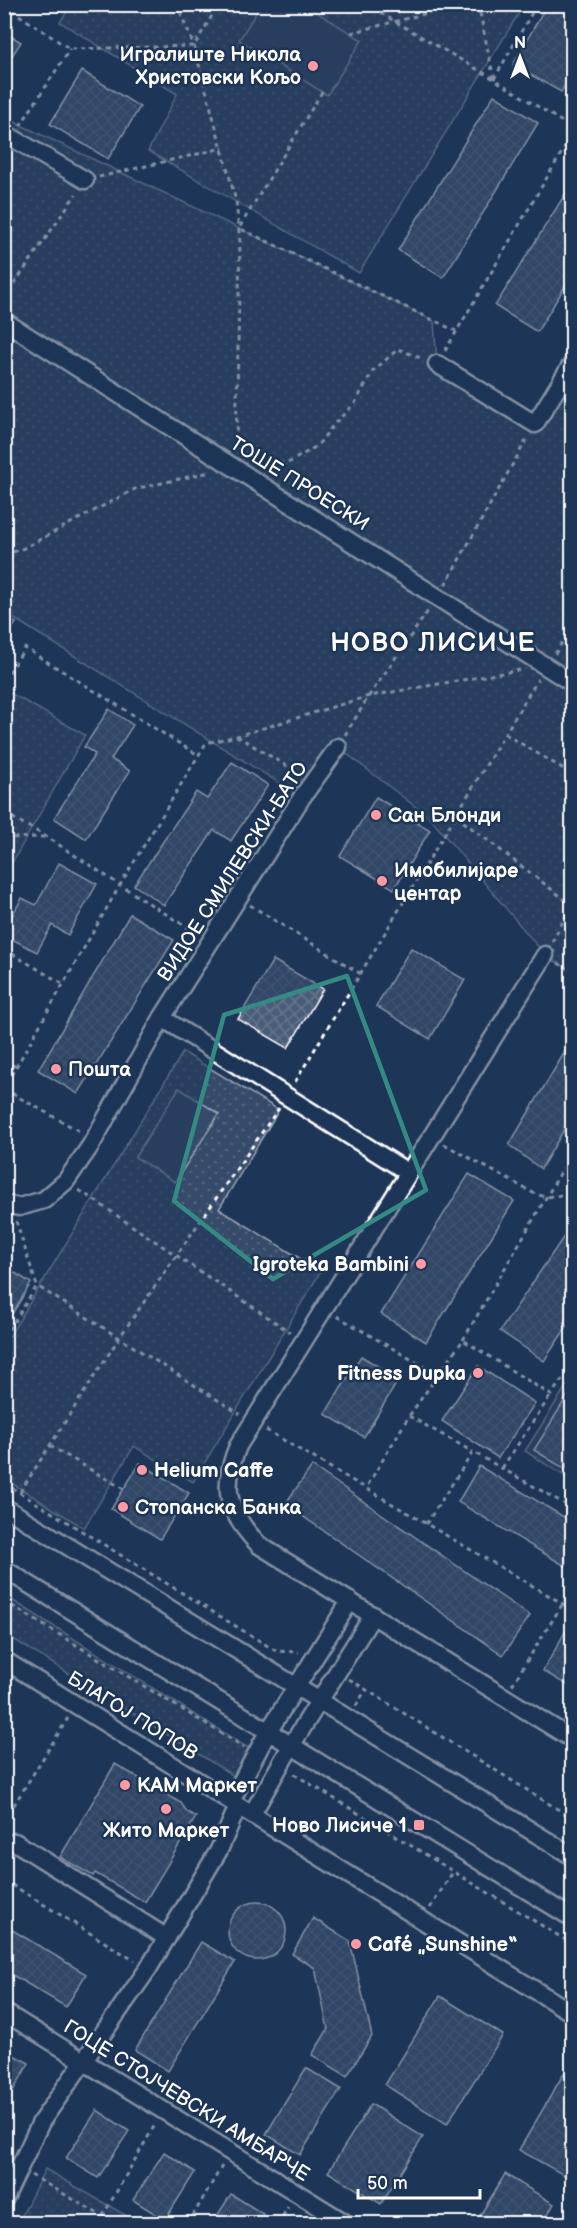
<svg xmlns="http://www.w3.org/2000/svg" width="577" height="2228" viewBox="0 0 577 2228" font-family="'Balsamiq Sans',sans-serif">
<defs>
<pattern id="grass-dots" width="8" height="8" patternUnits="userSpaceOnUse" patternTransform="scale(1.5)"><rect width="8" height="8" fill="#364b69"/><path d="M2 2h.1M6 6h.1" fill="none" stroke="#546680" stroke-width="1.8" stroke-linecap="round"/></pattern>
<pattern id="building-cross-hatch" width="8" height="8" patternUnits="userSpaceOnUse" patternTransform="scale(1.5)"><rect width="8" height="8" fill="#4a5d79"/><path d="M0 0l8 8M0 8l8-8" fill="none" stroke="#65758d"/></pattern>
</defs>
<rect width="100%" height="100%" fill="#1d3557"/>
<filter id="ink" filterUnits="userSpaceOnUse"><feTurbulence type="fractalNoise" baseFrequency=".0167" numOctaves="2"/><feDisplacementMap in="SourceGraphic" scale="12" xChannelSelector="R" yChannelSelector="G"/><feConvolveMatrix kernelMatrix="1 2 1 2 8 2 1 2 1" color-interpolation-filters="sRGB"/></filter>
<g filter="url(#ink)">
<g fill="url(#grass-dots)" stroke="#9aa5b4" stroke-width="1.5">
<path d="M72,4L524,5L359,273L148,151L177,94L60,22Z"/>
<path d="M4,117L434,321L437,364L535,424L572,364V972L545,955L430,818L338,747L302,797L5,613Z"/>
<path d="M5,690L85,735L5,875Z"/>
<path d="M183,1052L279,1110L219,1209L321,1271L193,1482L134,1446L84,1528L5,1479L4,1345Z"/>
<path d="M4,1595L250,1749L242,1771L234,1776L5,1634Z"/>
<path d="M45,2169L139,2223H18Z"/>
</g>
<g fill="#364b69" stroke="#9aa5b4" stroke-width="1.5">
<path d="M261,5H305L362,40L327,95L239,40Z"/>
<path d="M179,1088L219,1114L175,1182L135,1157Z"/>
<path d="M572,1377V1481L525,1451Z"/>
</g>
<g fill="url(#building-cross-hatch)" stroke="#fff" stroke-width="1.5">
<path d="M547,4H572V72L561,92L513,65Z"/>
<path d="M4,32L21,42L4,68Z"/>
<path d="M82,71L140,107L108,159L50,124Z"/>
<path d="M494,95L538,123L443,278L398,250Z"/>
<path d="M572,183V275L537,332L495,306Z"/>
<path d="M4,616L16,623L4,641Z"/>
<path d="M109,709L133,725L111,759L130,771L86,839L54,818L95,754L84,747Z"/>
<path d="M232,762L268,785L231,841L214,830L164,905L134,885L196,792L207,799Z"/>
<path d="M376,797L430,830L394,889L340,856Z"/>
<path d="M59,863L97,884L68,935L52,925L37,952L4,935V930L22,898L36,905Z"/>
<path d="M130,914L174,940L78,1094L38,1070Z"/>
<path d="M411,948L465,980L430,1039L376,1006Z"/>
<path d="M273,960L323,989L288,1048L238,1019Z"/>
<path d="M572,1040V1116L541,1169L509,1145Z"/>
<path d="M469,1174L514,1201L426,1342L381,1314Z"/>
<path d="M571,1226L572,1319L544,1361L500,1331Z"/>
<path d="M4,1266L31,1283L9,1319L4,1317Z"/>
<path d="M361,1356L399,1379L364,1437L325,1414Z"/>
<path d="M478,1366L535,1403L498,1458L442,1421Z"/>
<path d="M571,1390L572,1457L565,1469L534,1450Z"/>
<path d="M140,1463L189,1493L160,1539L111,1509Z"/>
<path d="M312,1466L530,1616L503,1655L285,1504Z"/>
<path d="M479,1466L572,1522V1553L565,1566L458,1502Z"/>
<path d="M565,1632L572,1637V1688L543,1671Z"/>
<path d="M115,1764L181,1803L187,1812L196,1817L145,1902L95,1873L93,1876L60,1857Z"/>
<circle cx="257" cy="1931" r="29"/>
<path d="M313,1918L350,1941L372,2036L347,2076L312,2055L328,2029L315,1968L292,1954Z"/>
<path d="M4,1925L86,1974L66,2007L4,1970Z"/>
<path d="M201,1942L235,1962L168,2071L135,2050Z"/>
<path d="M440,1996L503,2035L447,2124L385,2085Z"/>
<path d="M4,2050L29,2063L4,2107Z"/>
<path d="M306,2068L341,2089L300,2155L266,2134Z"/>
<path d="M564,2073L572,2078V2176L571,2179L519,2150Z"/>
<path d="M371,2104L423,2137L381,2204L328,2172Z"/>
<path d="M97,2110L129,2131L98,2178L66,2158Z"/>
<path d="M164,2152L195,2172L165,2220L133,2200Z"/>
<path d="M505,2174L554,2204L542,2224H475Z"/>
<path d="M231,2194L263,2214L257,2224H212Z"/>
</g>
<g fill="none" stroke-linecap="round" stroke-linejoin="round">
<defs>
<g id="minor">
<path d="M4,133L85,180"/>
<path d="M4,321L572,683"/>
<path d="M437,364L535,424L572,364"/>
<path d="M545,955L238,1446C220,1488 228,1513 259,1545L572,1739"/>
<path d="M162,1018L409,1173"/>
<path d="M4,1204L19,1207L44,1200L66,1181L91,1145L162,1018L302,797L338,747"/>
<path d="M4,1507L572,1856"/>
<path d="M4,1569L572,1918"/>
<path d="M4,1660L238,1806"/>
<path d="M231,1801L268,1732L350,1601"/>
<path d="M252,1814L291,1746L373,1615"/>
<path d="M15,1842L167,1938"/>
<path d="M4,2012L347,2224"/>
<path d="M4,2200L41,2122L148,1969L219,1850L238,1806L572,2013"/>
</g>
</defs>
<use href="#minor" stroke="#fff" stroke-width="21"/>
<g stroke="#fff" stroke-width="3" stroke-dasharray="4.5 4.5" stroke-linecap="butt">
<path d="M177,4L194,46L236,201L240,242L236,450"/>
<path d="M365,4L494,79L572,128"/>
<path d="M478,4L494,79"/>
<path d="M4,5L70,49L194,46L219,4"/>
<path d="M351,33L462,4"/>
<path d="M494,79L537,4"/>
<path d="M322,92L239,228L456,331"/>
<path d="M20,126L70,49"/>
<path d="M99,177L223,148"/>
<path d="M4,299L76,194"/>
<path d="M445,351L572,135"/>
<path d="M261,466L290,462L317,446L334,424L355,403L373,371L398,349L423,359"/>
<path d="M4,555L24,548L135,489L210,472"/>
<path d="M445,585L528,437"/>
<path d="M555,654L572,626"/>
<path d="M4,680L25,648L198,755"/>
<path d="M505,734L572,774"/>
<path d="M345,735L369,696L428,611"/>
<path d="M237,736L300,774"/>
<path d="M4,813L47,837L120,885L206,743L237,736L369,696L520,670"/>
<path d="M456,816L572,905"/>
<path d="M4,838L45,837"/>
<path d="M250,905L361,974"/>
<path d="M552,942L572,904"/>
<path d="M4,949L63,984"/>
<path d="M558,963L572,971"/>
<path d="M4,1060L16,1067L4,1086"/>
<path d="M16,1067L120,885L196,933"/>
<path d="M295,1082L538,679"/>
<path d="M4,1089L81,1132"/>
<path d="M444,1144L535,1194L546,1197L572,1194"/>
<path d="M79,1190L290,1332"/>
<path d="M16,1221L37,1286L240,1414"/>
<path d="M337,1316L438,1375L409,1416L366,1488"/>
<path d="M4,1337L37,1286"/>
<path d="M463,1340L572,1153"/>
<path d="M438,1375L463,1340L551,1395L572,1366"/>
<path d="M409,1416L473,1452"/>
<path d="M266,1430L572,1609"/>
<path d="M50,1446L124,1489"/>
<path d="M502,1468L551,1395"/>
<path d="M4,1483L276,1651L299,1652"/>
<path d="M20,1492L119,1338L279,1108"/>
<path d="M426,1524L473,1452L572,1508"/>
<path d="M4,1601L244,1747"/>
<path d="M349,1679L572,1818"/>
<path d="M512,1685L572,1589"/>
<path d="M356,1706L365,1691"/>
<path d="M294,1774L572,1944"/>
<path d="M4,1821L68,1718"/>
<path d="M4,1880L135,1961"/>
<path d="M430,1908L453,1872"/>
<path d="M31,2175L116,2224"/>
<path d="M98,2224L156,2123"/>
<path d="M188,2224L222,2166"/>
<path d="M278,2224L288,2207"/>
</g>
<use href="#minor" stroke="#1d3557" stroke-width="16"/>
</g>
</g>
<path d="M0 0H577V2228H0ZM347,976L426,1190L273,1279L174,1201L224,1015Z" fill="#1d3557" fill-opacity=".55" fill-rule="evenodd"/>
<path fill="none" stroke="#338b84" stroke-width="4.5" stroke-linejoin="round" d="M347,976L426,1190L273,1279L174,1201L224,1015Z"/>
<g fill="#ff9aa2" stroke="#1d3557" stroke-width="2">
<circle cx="313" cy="66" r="6"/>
<circle cx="376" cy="815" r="6"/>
<circle cx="382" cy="881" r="6"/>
<circle cx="56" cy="1069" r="6"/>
<circle cx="421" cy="1264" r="6"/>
<circle cx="478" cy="1373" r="6"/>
<circle cx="142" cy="1470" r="6"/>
<circle cx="123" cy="1507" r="6"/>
<circle cx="125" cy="1785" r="6"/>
<circle cx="166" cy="1809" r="6"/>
<rect x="413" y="1819" width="12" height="12" rx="3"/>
<circle cx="356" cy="1944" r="6"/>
</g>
<g text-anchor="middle" stroke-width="5" stroke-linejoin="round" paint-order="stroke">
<g font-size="20" font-weight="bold" fill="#fff" stroke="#1d3557" text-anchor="start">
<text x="301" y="61" text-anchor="end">Игралиште Никола<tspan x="301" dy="23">Христовски Кољо</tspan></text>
<text x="388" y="822">Сан Блонди</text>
<text x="394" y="877">Имобилијаре<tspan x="394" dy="23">центар</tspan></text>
<text x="68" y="1076">Пошта</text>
<text x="409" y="1271" text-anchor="end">Igroteka Bambini</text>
<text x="466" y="1380" text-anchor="end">Fitness Dupka</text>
<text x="154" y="1477">Helium Caffe</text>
<text x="135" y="1514">Стопанска Банка</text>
<text x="137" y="1792">КАМ Маркет</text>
<text x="407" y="1832" text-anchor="end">Ново Лисиче 1</text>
<text x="166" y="1837" text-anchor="middle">Жито Маркет</text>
<text x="368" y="1951">Café „Sunshine“</text>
</g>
<g font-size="20" fill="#fff" stroke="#1d3557">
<text transform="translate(300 483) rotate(32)" y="7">ТОШЕ ПРОЕСКИ</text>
<text transform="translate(232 871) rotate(-57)" y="7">ВИДОЕ СМИЛЕВСКИ-БАТО</text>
<text transform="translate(133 1715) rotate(32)" y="7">БЛАГОЈ ПОПОВ</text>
<text transform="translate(187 2100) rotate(32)" y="7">ГОЦЕ СТОЈЧЕВСКИ АМБАРЧЕ</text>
</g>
<g font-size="26" font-weight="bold" letter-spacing="1.5" fill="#fff" stroke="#1d3557">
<text x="433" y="651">НОВО ЛИСИЧЕ</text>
</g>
</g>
<rect width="577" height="2228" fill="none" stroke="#1d3557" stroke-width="24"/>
<rect x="12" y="12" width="553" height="2204" fill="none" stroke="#fff" stroke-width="2" filter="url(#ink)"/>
<g transform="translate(520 57)" stroke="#1d3557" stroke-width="4.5" paint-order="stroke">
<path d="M0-4.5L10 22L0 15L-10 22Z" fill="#ffffff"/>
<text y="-9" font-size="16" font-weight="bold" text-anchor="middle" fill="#ffffff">N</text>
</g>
<path d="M358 2189v9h122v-9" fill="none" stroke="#ffffff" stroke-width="3"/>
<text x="367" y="2189" font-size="18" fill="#ffffff" stroke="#1d3557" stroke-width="4.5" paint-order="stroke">50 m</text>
</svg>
